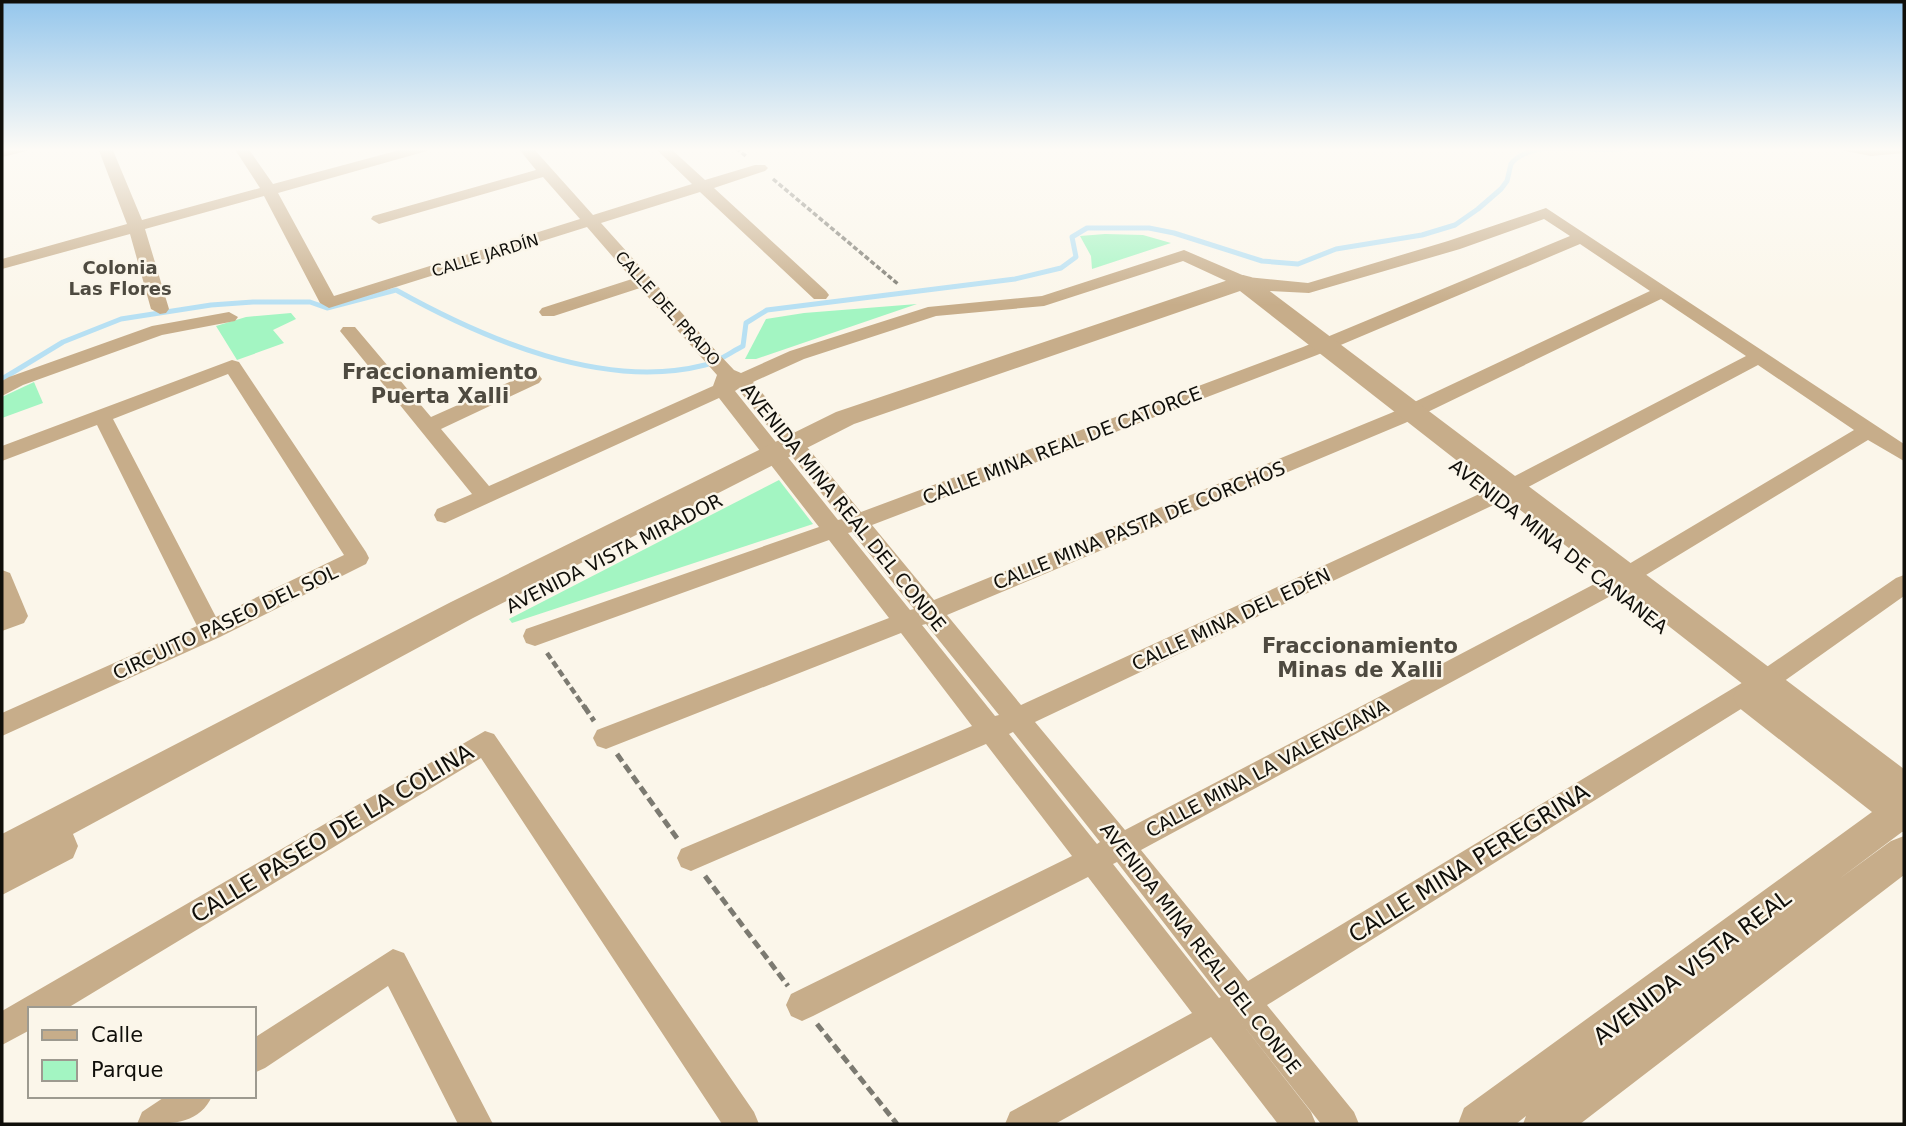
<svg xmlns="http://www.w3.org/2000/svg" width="1906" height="1126" viewBox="0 0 1906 1126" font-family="'DejaVu Sans',sans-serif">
<rect width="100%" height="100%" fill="#fbf6ea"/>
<g fill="#a3f5c2">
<path d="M1105,234L1143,235L1171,243L1092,269L1091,256L1080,236Z"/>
<path d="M917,304L756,359H745L766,319L804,313Z"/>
<path d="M291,313L296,319L273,330L284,343L237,360L216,326L246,317Z"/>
<path d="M34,382L43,403L2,418V397Z"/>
<path d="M779,480L813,524L512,623L509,619Z"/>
</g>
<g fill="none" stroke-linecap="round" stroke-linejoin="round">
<g stroke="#b7e0f3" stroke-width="5">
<path d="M1685,148H1698"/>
<path d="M2,379L63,342L121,319L211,305L253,302H310L327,308L396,290C484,339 603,391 705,365C718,362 731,352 743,346L746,323L767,310L1015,279L1061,268L1076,257L1072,237L1087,228H1149L1174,233L1262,261L1298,264L1336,249L1422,235L1455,225L1478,209L1501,189L1507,181L1511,164C1532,136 1595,155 1627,148"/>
</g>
<g stroke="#7c7a71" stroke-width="3.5" stroke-dasharray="5 2.5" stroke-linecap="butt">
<path d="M736,148L747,157"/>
<path d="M773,179L898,284"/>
</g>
<path stroke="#7c7a71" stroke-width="4.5" stroke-dasharray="7 3.5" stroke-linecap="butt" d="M547,653L585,708"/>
<g stroke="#7c7a71" stroke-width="5" stroke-dasharray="9 4.5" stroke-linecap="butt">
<path d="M584,706L594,721"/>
<path d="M617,754L679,841"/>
<path d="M705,876L788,986"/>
<path d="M817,1024L897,1124"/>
</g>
<g fill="#c7ad8a" fill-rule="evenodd">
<path d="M29,148L27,151L2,157V149Z"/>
<path d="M98,148H112L142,220L260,188L234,148H248L273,184L407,148H429L427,151L278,193L334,296L580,219L543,177L379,224L371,219L373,216L536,170L518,148H533L593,215L692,184L655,148H670L705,180L755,165H765L768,168L765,171L714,188L826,291L829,295L826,299H814L700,192L601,223L716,351L734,370L741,373L790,351L928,307L1042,296L1184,250L1247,277L1308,283L1448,241L1546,208L1904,444V461L1868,440L1618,592L1141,850L1248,981L1755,675L1896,578L1904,575V596L1773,689L1267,1005L1354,1112L1359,1124H1321L1240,1021L1311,1112L1316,1124H1278L1211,1037L1055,1124H1005L1010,1112L1192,1013L1088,877L813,1016L802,1021L791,1016L786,1005L791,994L1072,856L986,744L691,871L681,867L677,858L681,849L972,726L901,633L606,749L597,746L593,738L597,730L889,618L829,540L535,646L526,643L523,636L526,629L819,527L719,398L445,523L437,521L434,515L437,509L472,494L340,331L343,327H355L431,417L525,375H539L542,379L539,383L441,429L489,486L713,386L717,375L640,288L554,316H542L539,312L542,308L632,279L587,227L329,308L320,303L264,196L145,229L169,309L166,313L160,314L151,309L130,234L2,269V259L127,224ZM1544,219L1570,236L1303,347L861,512L753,382L804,359L936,316L1044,306L1183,261L1237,286L1269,291L1309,293L1460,249ZM1580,244L1650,291L1391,413L934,600L872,525L1317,355ZM1661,299L1746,356L1488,490L1021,705L947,615L1405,423ZM1758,365L1854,430L1602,580L1125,830L1035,722L1504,500ZM738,389L842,519L838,520L735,391ZM852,532L914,609L910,610L848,533ZM926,624L999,715L995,716L922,625ZM1013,732L1100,842L1097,844L1009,734ZM1117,862L1221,997L1219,998L1113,864Z"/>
<path d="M1843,148H1904V153L1871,156L1845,151Z"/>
<path d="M229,312L238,317L235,321L162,335L23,385L2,396V381L9,377L152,326Z"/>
<path d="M232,360L239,362L366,552L369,558L366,564L220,637L2,736V713L197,626L97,425L2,461V446ZM228,374L344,555L216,617L113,419Z"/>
<path d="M2,570L10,573L28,616L24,623L2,631Z"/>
<path d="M485,731L494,734L754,1112L759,1124H722L481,758L66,1009H30V1030L2,1045V1011Z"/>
<path d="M393,949L404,953L493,1124H458L388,986L265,1068L254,1073V1038Z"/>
<path d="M166,1096H212C199,1126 167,1124 137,1124L142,1112Z"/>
</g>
<path fill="#c7ad8a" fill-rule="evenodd" d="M1243,275L1251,277L1904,769V832H1902L1839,879L1891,841L1904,836V875L1580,1124H1523L1526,1116L1516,1124H1458L1464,1108L1872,812L1738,707L1733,697L1738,687L1744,685L1240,291L854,424L473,618L73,834L78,846L73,858L2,895V834L451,602L836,412Z"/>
</g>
<linearGradient id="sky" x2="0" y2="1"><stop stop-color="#94c6ec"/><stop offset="0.49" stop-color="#fdfbf6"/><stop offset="1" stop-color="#fdfbf6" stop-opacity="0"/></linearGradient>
<rect width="1906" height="305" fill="url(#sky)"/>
<g text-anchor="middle" stroke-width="5" stroke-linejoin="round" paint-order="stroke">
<g font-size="16" fill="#100f0a" stroke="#fbf6ea">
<text transform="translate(485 255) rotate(-17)" y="6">CALLE JARDÍN</text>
<text transform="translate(668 308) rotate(48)" y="6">CALLE DEL PRADO</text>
</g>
<g font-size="18" font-weight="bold" fill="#4e4a40" stroke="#fbf6ea">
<text x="120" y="274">Colonia<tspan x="120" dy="21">Las Flores</tspan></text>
</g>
<g font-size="19" fill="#100f0a" stroke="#fbf6ea">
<text transform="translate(1062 445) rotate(-21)" y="7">CALLE MINA REAL DE CATORCE</text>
<text transform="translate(844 507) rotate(51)" y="7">AVENIDA MINA REAL DEL CONDE</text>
<text transform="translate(1139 525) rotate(-22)" y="7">CALLE MINA PASTA DE CORCHOS</text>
<text transform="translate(1559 546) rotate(38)" y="7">AVENIDA MINA DE CANANEA</text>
<text transform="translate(614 553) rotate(-27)" y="7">AVENIDA VISTA MIRADOR</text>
<text transform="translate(1231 619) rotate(-25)" y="7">CALLE MINA DEL EDÉN</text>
<text transform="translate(225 622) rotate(-25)" y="7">CIRCUITO PASEO DEL SOL</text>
<text transform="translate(1267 768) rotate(-28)" y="7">CALLE MINA LA VALENCIANA</text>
<text transform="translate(1201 948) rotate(52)" y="7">AVENIDA MINA REAL DEL CONDE</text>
</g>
<g font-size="21" font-weight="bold" fill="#4e4a40" stroke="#fbf6ea">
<text x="440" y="379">Fraccionamiento<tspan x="440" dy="24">Puerta Xalli</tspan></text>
<text x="1360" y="653">Fraccionamiento<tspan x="1360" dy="24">Minas de Xalli</tspan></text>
</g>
<g font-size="23" fill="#100f0a" stroke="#fbf6ea">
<text transform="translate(332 833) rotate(-31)" y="8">CALLE PASEO DE LA COLINA</text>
<text transform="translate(1469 863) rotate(-32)" y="8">CALLE MINA PEREGRINA</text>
<text transform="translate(1692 967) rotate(-37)" y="8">AVENIDA VISTA REAL</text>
</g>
</g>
<rect width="1906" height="1126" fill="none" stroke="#100f0a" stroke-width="7"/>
<rect x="28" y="1007" width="228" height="91" fill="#fbf6ea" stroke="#9d9a90" stroke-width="2"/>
<rect x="42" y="1030" width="35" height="10" fill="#c7ad8a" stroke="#9d9a90" stroke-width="2"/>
<text x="91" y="1042" font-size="21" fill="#100f0a">Calle</text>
<rect x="42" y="1060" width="35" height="21" fill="#a3f5c2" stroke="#9d9a90" stroke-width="2"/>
<text x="91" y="1077" font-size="21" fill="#100f0a">Parque</text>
</svg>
